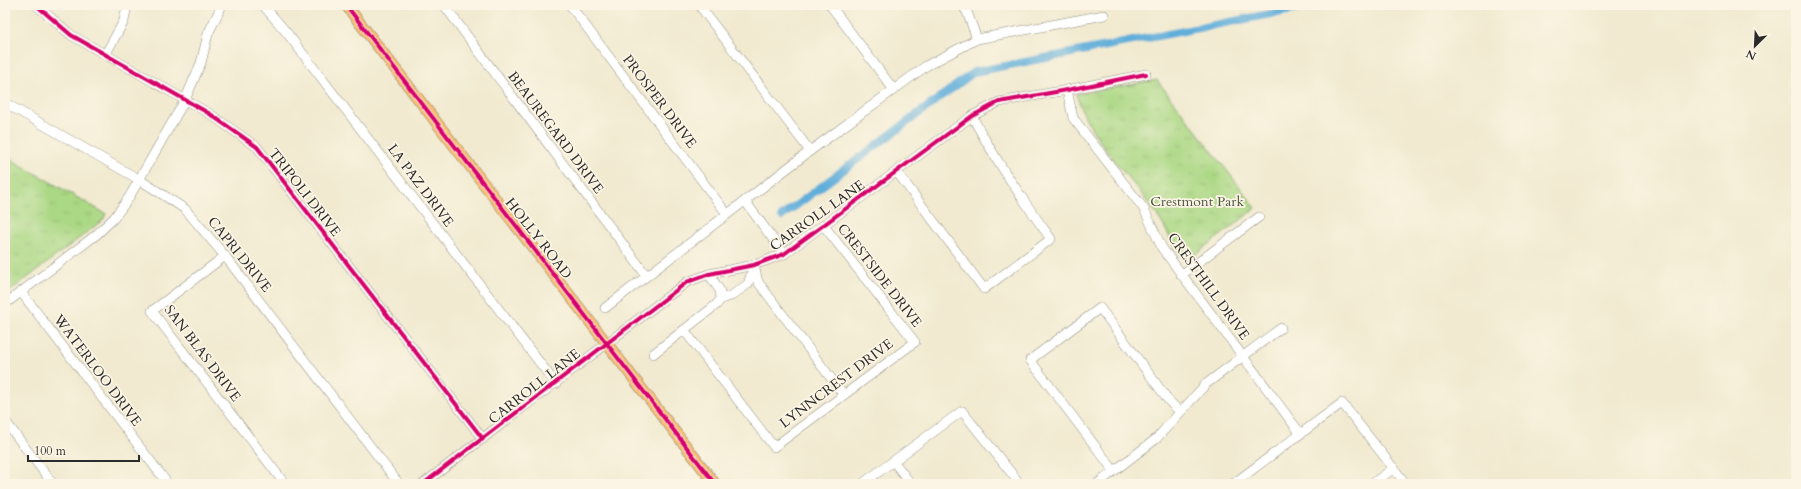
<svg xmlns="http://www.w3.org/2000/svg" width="1801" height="489" font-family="Cardo,serif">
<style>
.grass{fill:url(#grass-tufts);stroke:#6b8258}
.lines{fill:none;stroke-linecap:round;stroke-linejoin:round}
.canal{stroke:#61aeda;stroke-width:8}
.minor-casing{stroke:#8e8a7e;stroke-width:10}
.major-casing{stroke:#8e8a7e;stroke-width:12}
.minor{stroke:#fff;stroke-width:9}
.major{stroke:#fbbe6e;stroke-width:11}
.cycleway-casing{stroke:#fcf5e5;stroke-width:6}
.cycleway{stroke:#d6006c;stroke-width:4}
.labels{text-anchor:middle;stroke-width:3.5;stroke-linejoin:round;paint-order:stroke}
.street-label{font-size:14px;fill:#2b2b2b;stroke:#fcf5e5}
.park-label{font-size:14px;fill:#4b5641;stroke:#fcf5e5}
</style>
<defs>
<pattern id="grass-tufts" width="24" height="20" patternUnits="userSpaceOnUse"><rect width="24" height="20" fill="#abd884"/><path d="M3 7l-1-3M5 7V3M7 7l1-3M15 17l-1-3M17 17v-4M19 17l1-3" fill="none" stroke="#93ba72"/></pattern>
</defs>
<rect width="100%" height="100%" fill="#fcf5e5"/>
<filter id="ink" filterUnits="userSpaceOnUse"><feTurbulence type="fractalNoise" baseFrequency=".025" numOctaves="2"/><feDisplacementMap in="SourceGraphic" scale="8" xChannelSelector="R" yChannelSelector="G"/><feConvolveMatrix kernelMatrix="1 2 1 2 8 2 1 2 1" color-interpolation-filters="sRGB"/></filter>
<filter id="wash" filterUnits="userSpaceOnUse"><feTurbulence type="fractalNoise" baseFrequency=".012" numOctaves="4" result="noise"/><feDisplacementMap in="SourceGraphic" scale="16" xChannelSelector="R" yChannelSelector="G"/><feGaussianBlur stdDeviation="0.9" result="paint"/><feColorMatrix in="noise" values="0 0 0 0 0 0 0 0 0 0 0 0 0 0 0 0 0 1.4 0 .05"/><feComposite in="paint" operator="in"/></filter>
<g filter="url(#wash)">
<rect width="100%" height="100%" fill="#f1ead0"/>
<!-- grass -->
<g class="grass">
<path d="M1157 80 1256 208 1185 263C1174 248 1168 231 1157 215 1131 177 1089 139 1076 94Z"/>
<polygon points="5,156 106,214 103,220 5,295"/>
</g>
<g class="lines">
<!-- canal -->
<polyline class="canal" points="782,216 974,72 1317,5"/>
</g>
</g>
<g filter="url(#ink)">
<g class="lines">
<!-- minor casing -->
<g class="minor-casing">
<g id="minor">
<polyline points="36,5 71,35 210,114 257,147 483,439"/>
<polyline points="263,5 287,33 556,384"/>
<polyline points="444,5 646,275"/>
<polyline points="570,5 727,214"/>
<polyline points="699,5 810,151"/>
<polyline points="830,5 894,90"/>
<polyline points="962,5 967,12 977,39"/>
<polyline points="105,55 124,21 127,5"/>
<polyline points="1067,90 1073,118 1144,209 1162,248 1300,433"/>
<polyline points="5,103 140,180 185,209 225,256 399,484"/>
<path d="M897 172 984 289 1051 239C1022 199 995 160 972 116"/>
<polyline points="745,201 784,254"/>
<polyline points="225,256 152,311 285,484"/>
<polyline points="754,265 758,282 843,394"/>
<polyline points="1181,275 1259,217"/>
<polyline points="21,292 168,484"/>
<polyline points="721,299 731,296 748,284 754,265"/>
<polyline points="5,304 96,235 114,218 128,199 185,100 201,63 208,34 222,5"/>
<polyline points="605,308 810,151 926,66 977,39 1104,15"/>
<polyline points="684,330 774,447 915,342 824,226"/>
<polyline points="653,354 716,305 721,299 720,291 709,274"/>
<polyline points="5,421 53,484"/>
<polyline points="894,462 911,484"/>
<polyline points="1114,471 1030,360 1100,308 1169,401 1180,412"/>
<polyline points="423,484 687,282 709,274 754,265 784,254 972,116 999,102 1067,90 1146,74"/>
<polyline points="862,484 962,411 1020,484"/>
<polyline points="1097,484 1156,439 1206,384 1281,328"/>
<polyline points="1233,484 1342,403 1406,484"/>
<polyline points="1372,484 1394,468"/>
</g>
</g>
<!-- major casing -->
<g class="major-casing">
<polyline id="major" points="346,5 715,484"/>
</g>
<!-- minor -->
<use href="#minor" class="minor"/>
<!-- major -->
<use href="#major" class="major"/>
<!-- cycleway casing -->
<g class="cycleway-casing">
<g id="cycleway">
<polyline points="36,5 71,35 210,114 257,147 483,439"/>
<polyline points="346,5 715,484"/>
<polyline points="423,484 687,282 709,274 754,265 784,254 972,116 999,102 1067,90 1146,74"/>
</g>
</g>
<!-- cycleway -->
<use href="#cycleway" class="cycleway"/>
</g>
</g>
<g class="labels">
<!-- street labels -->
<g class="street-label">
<text transform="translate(660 101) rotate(53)" y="5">PROSPER DRIVE</text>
<text transform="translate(556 132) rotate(53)" y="5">BEAUREGARD DRIVE</text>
<text transform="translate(421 185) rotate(53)" y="5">LA PAZ DRIVE</text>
<text transform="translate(305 192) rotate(52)" y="5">TRIPOLI DRIVE</text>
<text transform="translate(817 215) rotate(-35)" y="5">CARROLL LANE</text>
<text transform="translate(539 238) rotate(52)" y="5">HOLLY ROAD</text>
<text transform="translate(240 254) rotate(51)" y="5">CAPRI DRIVE</text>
<text transform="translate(880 275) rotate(52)" y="5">CRESTSIDE DRIVE</text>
<text transform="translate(1209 286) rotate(54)" y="5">CRESTHILL DRIVE</text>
<text transform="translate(203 353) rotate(53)" y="5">SAN BLAS DRIVE</text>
<text transform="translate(98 370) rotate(53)" y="5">WATERLOO DRIVE</text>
<text transform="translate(836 383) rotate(-37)" y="5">LYNNCREST DRIVE</text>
<text transform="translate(534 386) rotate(-38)" y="5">CARROLL LANE</text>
</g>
<!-- park labels -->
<g class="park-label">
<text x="1197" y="206">Crestmont Park</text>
</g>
</g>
<!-- margin -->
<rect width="1801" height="489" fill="none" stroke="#fcf5e5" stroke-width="20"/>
<!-- north arrow -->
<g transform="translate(1755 46) rotate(204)" stroke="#fcf5e5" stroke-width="3" paint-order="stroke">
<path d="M0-3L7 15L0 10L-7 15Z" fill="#2b2b2b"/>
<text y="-6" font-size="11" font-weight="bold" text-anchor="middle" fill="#2b2b2b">N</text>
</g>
<!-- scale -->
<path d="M28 455v6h111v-6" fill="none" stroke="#2b2b2b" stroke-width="2"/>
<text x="34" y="455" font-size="12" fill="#2b2b2b" stroke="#fcf5e5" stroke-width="3" paint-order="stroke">100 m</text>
</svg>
